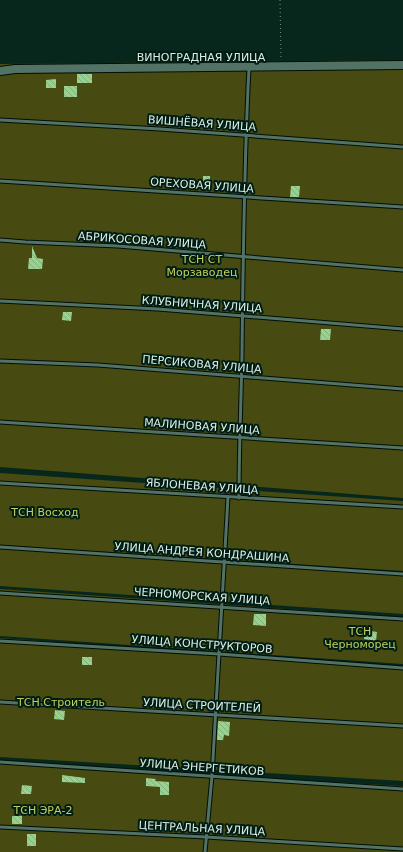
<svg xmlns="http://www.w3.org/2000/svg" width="403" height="852" font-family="'DejaVu Sans',sans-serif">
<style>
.green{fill:#474b11}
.building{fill:url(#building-back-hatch)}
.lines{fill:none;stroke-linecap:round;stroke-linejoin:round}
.service-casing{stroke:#000e08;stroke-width:5}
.tertiary-casing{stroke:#000e08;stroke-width:10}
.path{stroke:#7b938b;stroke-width:1;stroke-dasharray:1 3;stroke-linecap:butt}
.service{stroke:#527266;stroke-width:3}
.tertiary{stroke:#527266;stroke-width:8}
.labels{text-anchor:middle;stroke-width:4;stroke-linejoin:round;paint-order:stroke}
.street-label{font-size:11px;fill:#ddeee7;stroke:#001d14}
.park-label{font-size:11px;fill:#c4ce59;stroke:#001d14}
</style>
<defs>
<pattern id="building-back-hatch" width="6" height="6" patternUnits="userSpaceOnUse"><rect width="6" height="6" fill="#97d28f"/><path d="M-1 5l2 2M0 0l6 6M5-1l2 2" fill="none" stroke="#82af7c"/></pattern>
</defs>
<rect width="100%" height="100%" fill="#07271d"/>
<!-- green -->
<g class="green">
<polygon points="403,60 403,498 0,467 0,64"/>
<polygon points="0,473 403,501 403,571 0,545"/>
<polygon points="0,548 403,575 403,614 0,586"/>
<polygon points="0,589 403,617 403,664 0,636"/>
<polygon points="0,638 403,667 403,781 0,757"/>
<polygon points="0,764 403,786 403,852 0,852"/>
</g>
<!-- building -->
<g class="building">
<rect x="77" y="74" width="15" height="9"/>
<polygon points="56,79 56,88 46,88 46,80"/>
<rect x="64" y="86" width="13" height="11"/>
<rect x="203" y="176" width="7" height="11"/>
<polygon points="291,186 300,186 299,197 290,197"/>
<polygon points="32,246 37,258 43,259 42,269 28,269 29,258 32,258"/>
<polygon points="63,312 72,312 71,321 62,320"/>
<polygon points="321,329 331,329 330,340 320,340"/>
<polygon points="254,614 266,614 266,626 253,625"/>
<polygon points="365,630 377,632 376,641 364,639"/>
<rect x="82" y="657" width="10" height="8"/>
<polygon points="55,710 65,711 64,720 54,719"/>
<polygon points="218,721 230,722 229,736 224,735 223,740 217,740"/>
<polygon points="62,775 85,778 85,783 62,782"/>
<polygon points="146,778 156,779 155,781 169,782 169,795 160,795 160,787 146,786"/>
<polygon points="22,785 32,786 31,794 21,794"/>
<polygon points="26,806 32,807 31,810 35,810 34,815 24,816"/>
<rect x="12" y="816" width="10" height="8"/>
<rect x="27" y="834" width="9" height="12"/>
</g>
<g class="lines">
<!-- service casing -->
<g class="service-casing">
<g id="service">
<polyline points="0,120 160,129 403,147"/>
<polyline points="0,181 403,207"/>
<polyline points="0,240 25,242 118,246 403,270"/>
<polyline points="0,301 158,309 403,329"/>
<polyline points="0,361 98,365 403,389"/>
<polyline points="0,422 403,448"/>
<polyline points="0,483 403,507"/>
<path d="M239 498C239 450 241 403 242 355 243 259 244 163 249 68"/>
<polyline points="0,547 403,574"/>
<polyline points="0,593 403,619"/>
<polyline points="0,641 219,654 403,668"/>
<polyline points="0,702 403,726"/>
<polyline points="0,762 403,789"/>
<polyline points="0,827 206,837 403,849"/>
<polyline points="205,852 212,776 228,497"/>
</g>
</g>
<!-- tertiary casing -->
<g class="tertiary-casing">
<polyline id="tertiary" points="0,71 15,69 403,65"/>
</g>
<!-- path -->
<polyline class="path" points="280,0 281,59"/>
<!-- service -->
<use href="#service" class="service"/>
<!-- tertiary -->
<use href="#tertiary" class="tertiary"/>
</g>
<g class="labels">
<!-- street labels -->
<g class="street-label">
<text x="201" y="61">ВИНОГРАДНАЯ УЛИЦА</text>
<text transform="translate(202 123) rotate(4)" y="4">ВИШНЁВАЯ УЛИЦА</text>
<text transform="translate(202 185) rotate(4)" y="4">ОРЕХОВАЯ УЛИЦА</text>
<text transform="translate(142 240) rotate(4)" y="4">АБРИКОСОВАЯ УЛИЦА</text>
<text transform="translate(202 304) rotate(4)" y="4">КЛУБНИЧНАЯ УЛИЦА</text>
<text transform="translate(202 364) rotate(5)" y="4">ПЕРСИКОВАЯ УЛИЦА</text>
<text transform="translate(202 426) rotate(4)" y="4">МАЛИНОВАЯ УЛИЦА</text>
<text transform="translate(202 486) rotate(4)" y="4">ЯБЛОНЕВАЯ УЛИЦА</text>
<text transform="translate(202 552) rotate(4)" y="4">УЛИЦА АНДРЕЯ КОНДРАШИНА</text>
<text transform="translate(202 596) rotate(4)" y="4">ЧЕРНОМОРСКАЯ УЛИЦА</text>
<text transform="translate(202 644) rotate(4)" y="4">УЛИЦА КОНСТРУКТОРОВ</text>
<text transform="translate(202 705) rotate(3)" y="4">УЛИЦА СТРОИТЕЛЕЙ</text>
<text transform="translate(202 767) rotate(4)" y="4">УЛИЦА ЭНЕРГЕТИКОВ</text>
<text transform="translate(202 828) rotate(3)" y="4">ЦЕНТРАЛЬНАЯ УЛИЦА</text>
</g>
<!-- park labels -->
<g class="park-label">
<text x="202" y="263">ТСН СТ<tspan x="202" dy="13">Морзаводец</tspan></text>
<text x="45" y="516">ТСН Восход</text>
<text x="360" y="635">ТСН<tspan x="360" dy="13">Черноморец</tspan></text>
<text x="61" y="706">ТСН Строитель</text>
<text x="43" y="814">ТСН ЭРА-2</text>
</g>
</g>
</svg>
